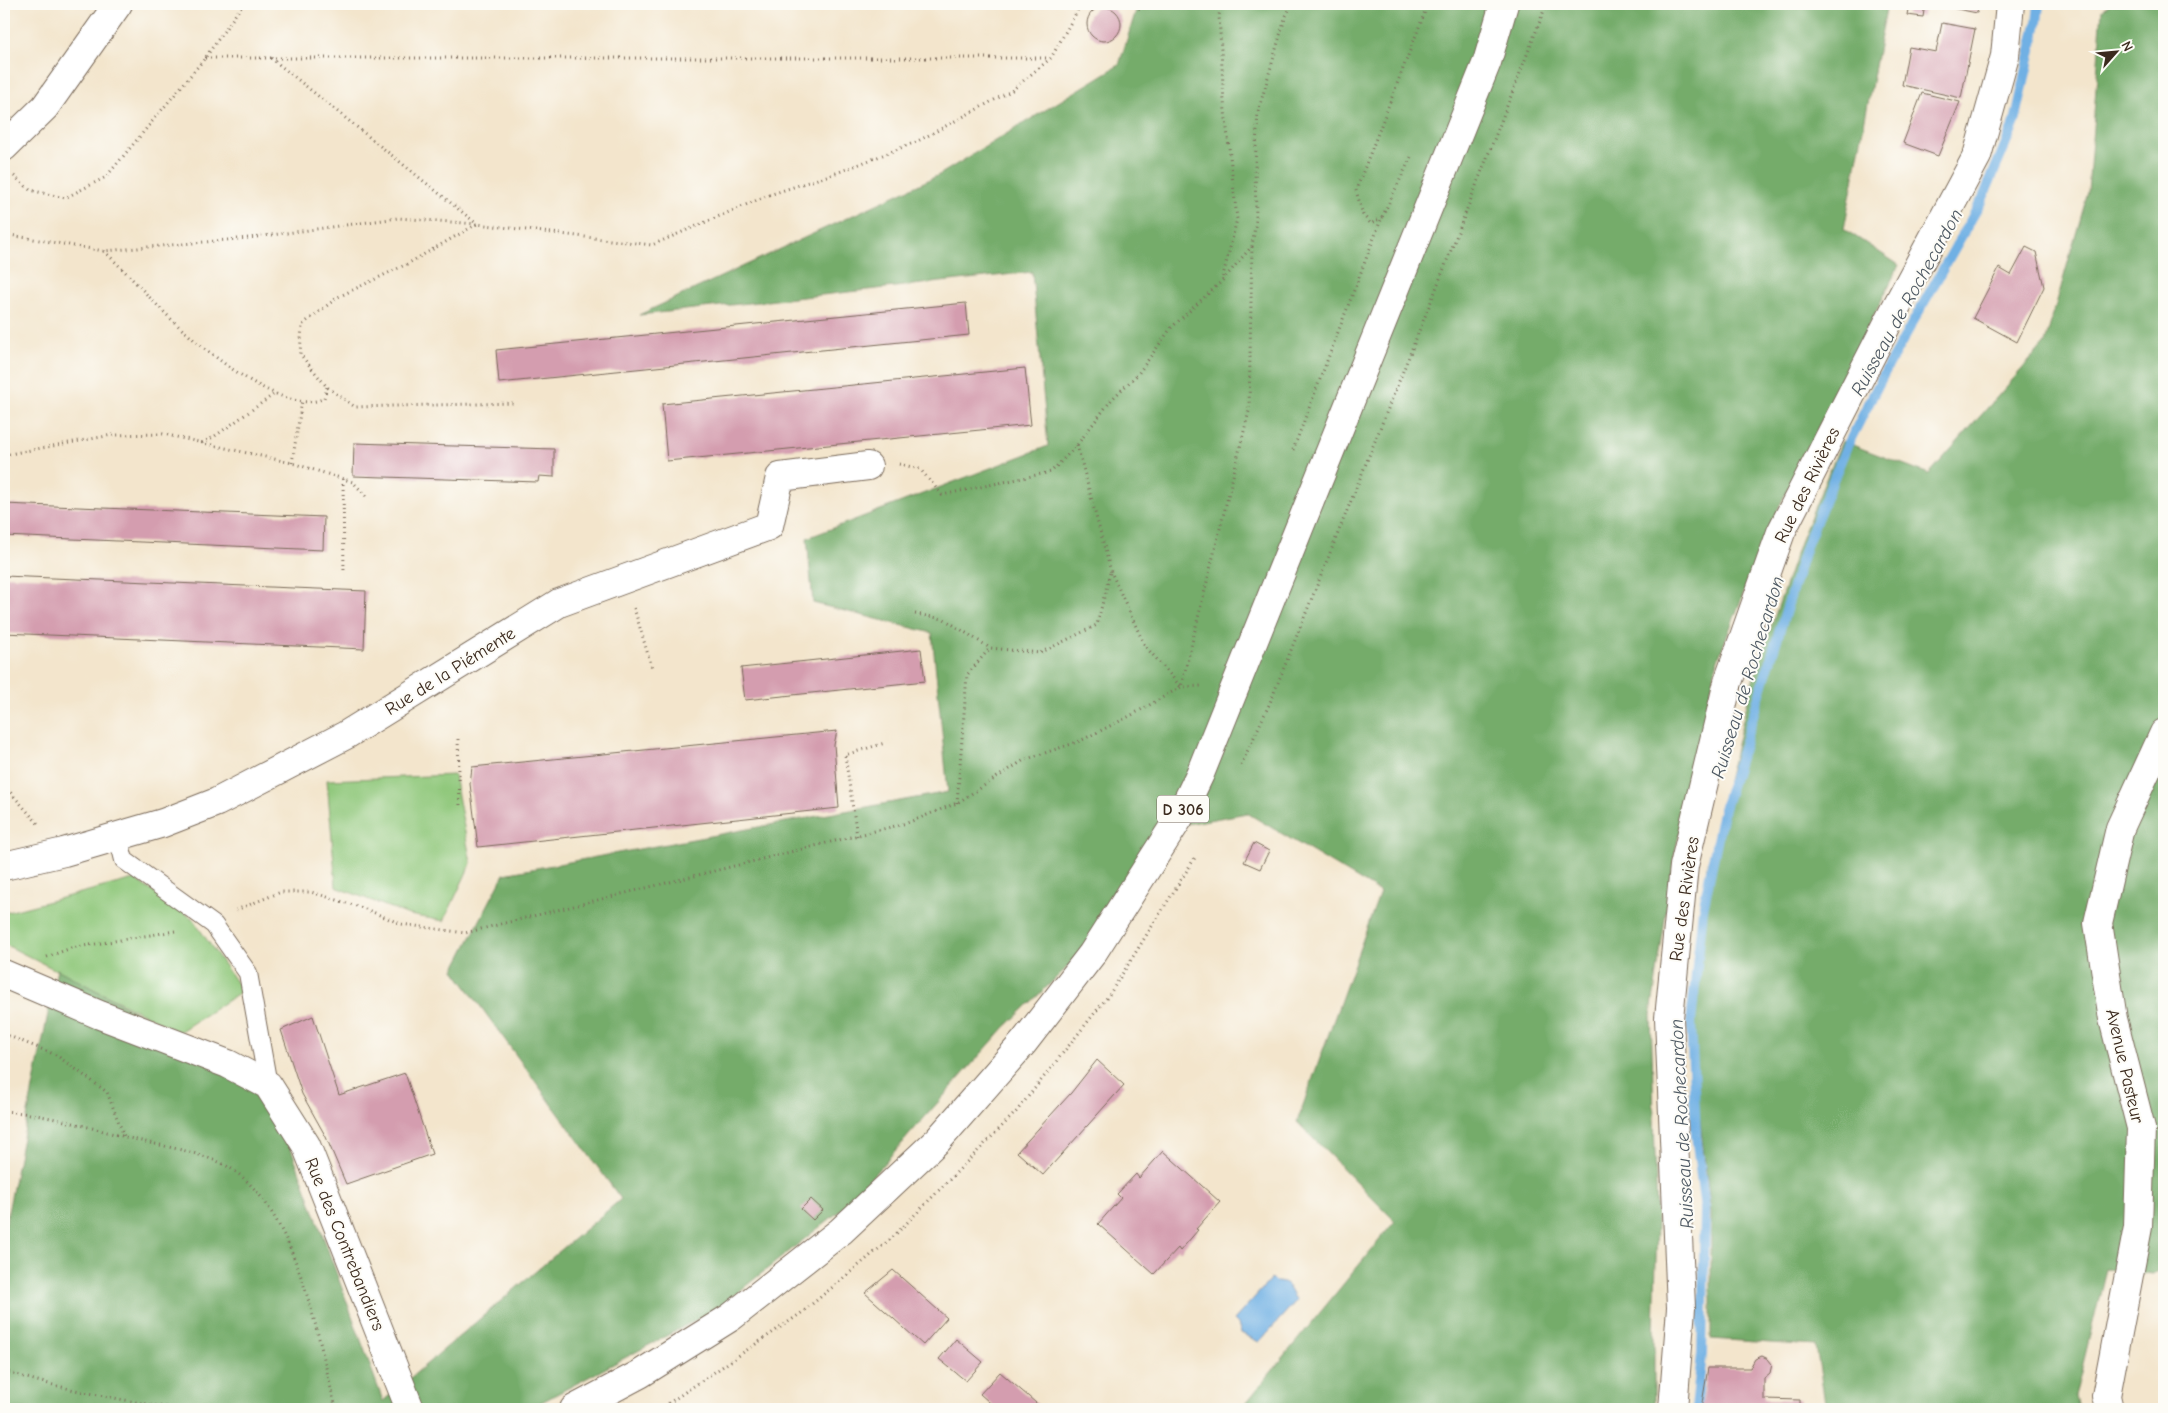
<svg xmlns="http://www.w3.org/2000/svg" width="2168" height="1413" font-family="'Comic Neue',sans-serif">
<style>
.green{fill:#90c87b;stroke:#66794c}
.forest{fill:#74ac6b;stroke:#586b44}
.water{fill:#70b0e4;stroke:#566d81}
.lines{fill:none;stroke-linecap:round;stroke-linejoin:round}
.stream{stroke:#70b0e4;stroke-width:10}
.building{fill:#d49daf}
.service-casing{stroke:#7b6b5b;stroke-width:20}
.minor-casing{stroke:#7b6b5b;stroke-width:30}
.tertiary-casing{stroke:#7b6b5b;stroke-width:30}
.secondary-casing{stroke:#7b6b5b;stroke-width:30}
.primary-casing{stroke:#7b6b5b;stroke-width:30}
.path{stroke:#7b6b5b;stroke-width:3;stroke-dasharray:1 4;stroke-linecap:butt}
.service{stroke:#fff;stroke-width:18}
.minor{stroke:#fff;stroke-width:28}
.tertiary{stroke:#fff;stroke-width:28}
.secondary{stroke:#fff;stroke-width:28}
.primary{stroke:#fff;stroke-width:28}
.labels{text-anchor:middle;stroke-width:4;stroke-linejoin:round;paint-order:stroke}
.shield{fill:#fdfcf7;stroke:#75695f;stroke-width:1}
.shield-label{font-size:16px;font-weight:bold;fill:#3b2a1e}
.street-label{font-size:18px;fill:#3b2a1e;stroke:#fdfcf7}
.water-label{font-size:19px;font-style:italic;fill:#4e5963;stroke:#fdfcf7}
</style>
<rect width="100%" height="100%" fill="#fdfcf7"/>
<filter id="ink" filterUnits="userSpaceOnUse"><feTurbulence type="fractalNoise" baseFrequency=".02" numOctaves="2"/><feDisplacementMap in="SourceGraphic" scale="10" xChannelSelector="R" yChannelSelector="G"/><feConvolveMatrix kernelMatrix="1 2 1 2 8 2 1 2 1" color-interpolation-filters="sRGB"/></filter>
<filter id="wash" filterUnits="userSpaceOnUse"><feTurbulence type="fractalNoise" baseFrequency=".0096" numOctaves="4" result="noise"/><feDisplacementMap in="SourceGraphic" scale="20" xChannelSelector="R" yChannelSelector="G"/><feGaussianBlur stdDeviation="1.12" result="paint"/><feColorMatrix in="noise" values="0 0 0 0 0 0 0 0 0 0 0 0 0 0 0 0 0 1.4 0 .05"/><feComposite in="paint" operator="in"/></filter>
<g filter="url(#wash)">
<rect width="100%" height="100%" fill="#f3e5cc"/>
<!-- green -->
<g class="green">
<polygon points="454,775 471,863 444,921 409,915 336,887 327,780"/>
<polygon points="134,879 192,918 242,991 179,1032 4,944 4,913"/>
</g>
<!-- forest -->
<g class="forest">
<polygon points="1138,4 1887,4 1844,229 1899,265 1770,525 1717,662 1674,857 1651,1014 1657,1222 1654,1336 1654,1409 1241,1409 1395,1221 1297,1122 1380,892 1247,813 1159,829 1081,954 1004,1028 846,1206 717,1309 538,1404 507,1409 4,1409 4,1232 57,969 268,1085 383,1401 621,1199 454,970 504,874 948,792 932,633 813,603 807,538 1048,446 1032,272 639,315 939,175 1119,65"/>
<polygon points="2112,4 2164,4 2164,1266 2153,1274 2106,1269 2075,1397 2078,1409 1826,1409 1816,1346 1711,1339 1711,1212 1688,1023 1707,867 1752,683 1800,542 1842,441 1929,474 2045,343 2088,192 2102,10"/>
</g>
<!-- water -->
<path class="water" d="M1272 1278 1276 1282C1291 1282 1289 1292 1297 1300L1259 1342 1241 1333 1238 1324 1234 1320Z"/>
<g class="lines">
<!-- stream -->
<polyline class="stream" points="1696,1409 1702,1354 1705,1210 1696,1135 1691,1022 1703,909 1723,812 1806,546 1846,448 1888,366 1982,200 2015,122 2037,23 2039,4"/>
</g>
<g id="blocks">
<!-- building -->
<g class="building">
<polygon points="1909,4 1925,4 1923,17 1907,15"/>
<polygon points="1953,4 1979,4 1977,13 1952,8"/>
<circle cx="1104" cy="24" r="17"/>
<polygon points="1942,23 1975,29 1961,98 1902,85 1909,47 1936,52"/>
<polygon points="1922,93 1960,102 1938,156 1903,143"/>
<polygon points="2026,247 2036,252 2044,287 2017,342 1973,318 1999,268 2011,275"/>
<polygon points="966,303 969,335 499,383 496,350"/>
<polygon points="1025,368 1031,425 667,461 662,404"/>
<polygon points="354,443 554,449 554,477 539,476 538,482 353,476"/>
<polygon points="4,504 324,517 323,550 4,536"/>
<polygon points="4,576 366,591 364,649 4,633"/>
<polygon points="921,649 925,681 745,700 741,668"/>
<polygon points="837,731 834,745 839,808 478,847 470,784 472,767"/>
<polygon points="1254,843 1269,851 1260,869 1244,862"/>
<polygon points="313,1016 339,1095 405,1073 432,1154 346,1184 326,1137 302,1094 281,1030"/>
<polygon points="1097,1060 1124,1085 1043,1175 1017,1152 1071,1093"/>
<polygon points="1163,1151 1220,1202 1196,1229 1198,1230 1180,1251 1178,1248 1154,1274 1098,1224 1121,1198 1117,1194 1136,1174 1139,1178"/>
<polygon points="811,1199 823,1210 813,1220 801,1209"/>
<polygon points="893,1270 947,1318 923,1345 865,1293"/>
<polygon points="956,1339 983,1362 966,1381 939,1359"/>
<polygon points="1762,1356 1768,1359 1772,1364 1770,1373 1764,1378 1764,1399 1800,1400 1800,1409 1701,1409 1708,1368 1750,1368 1755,1359"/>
<polygon points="1000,1372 1043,1409 997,1409 980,1394"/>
</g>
</g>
</g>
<g filter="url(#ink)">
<use href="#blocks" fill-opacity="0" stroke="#7b6b5b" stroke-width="1"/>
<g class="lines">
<!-- service casing -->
<g class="service-casing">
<polyline id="service" points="118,836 124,860 214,925 248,973 268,1085"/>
</g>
<!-- minor casing -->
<g class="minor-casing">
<g id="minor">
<polyline points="4,866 64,852 163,823 217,802 346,735 559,603 769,526 780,477 868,466"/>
<polyline points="4,974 100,1015 228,1064 268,1085 306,1145 410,1409"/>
<polyline points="1673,1409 1681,1308 1669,1018 1684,866 1728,682 1781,532 1894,311 1977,156 2005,56 2010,4"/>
</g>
</g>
<!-- tertiary casing -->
<g class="tertiary-casing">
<polyline id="tertiary" points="4,147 45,107 118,4"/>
</g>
<!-- secondary casing -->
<g class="secondary-casing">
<polyline id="secondary" points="2109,1409 2106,1396 2138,1227 2141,1128 2113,1019 2098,923 2120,828 2164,733"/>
</g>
<!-- primary casing -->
<g class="primary-casing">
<polyline id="primary" points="574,1409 640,1374 731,1317 841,1231 938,1140 1024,1042 1092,954 1179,818 1200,774 1487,62 1504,4"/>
</g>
<!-- path -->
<g class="path">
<polyline points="1130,4 1141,9 1149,4"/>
<polyline points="1222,4 1219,15 1224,102 1237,219 1222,280"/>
<polyline points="205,58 1050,58"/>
<polyline points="271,58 477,224 407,264 338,297 302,325 300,354 327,387 355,407 516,403"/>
<polyline points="14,176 30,190 65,198 106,177 205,58 243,4"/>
<polyline points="1382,217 1371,224 1363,215 1356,190 1428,4"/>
<polyline points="4,234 104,251 249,238 398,218 477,224 652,245 769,195 839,172 916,142 1011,91 1051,58 1081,4"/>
<path d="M104 251C134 279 160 311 191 337 216 359 290 417 324 398L327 387"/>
<polyline points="202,443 215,436 273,395"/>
<polyline points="1077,445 1111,572 1145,646 1181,687 1249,411 1252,246"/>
<polyline points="1293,450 1382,217 1411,157"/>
<polyline points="4,455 112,435 163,434 292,463 353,482 366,496"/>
<polyline points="292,463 302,401"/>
<polyline points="899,464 920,469 942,495 1051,472 1077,445 1112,399 1138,374 1171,328 1222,281 1252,246 1256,220 1255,163 1258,112 1285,18 1292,4"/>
<polyline points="343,479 344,574"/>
<polyline points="634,608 652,668"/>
<polyline points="915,614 944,619 990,648"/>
<polyline points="458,739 460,807"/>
<polyline points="1241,765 1269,705 1434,294 1542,16 1546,4"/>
<polyline points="4,785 40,826"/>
<polyline points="957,803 967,675 990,648 1040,653 1097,625 1110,573"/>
<polyline points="857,836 845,755 885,743"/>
<polyline points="236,910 281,892 311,892 363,908 401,924 465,933 907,823 957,803 1024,760 1080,741 1130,716 1181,687 1201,686"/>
<polyline points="47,957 71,948 175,931"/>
<polyline points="4,1034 56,1055 107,1092 124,1136"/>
<path d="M4 1111C52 1115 90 1128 137 1140 162 1146 189 1150 214 1160 294 1190 317 1335 336 1409"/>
<path d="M4 1371C59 1389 118 1399 176 1409"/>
<polyline points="660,1409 800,1314 893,1237 1016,1112 1109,995 1196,856"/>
</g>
<!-- service -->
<use href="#service" class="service"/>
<!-- minor -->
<use href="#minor" class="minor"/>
<!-- tertiary -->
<use href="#tertiary" class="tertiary"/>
<!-- secondary -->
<use href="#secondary" class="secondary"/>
<!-- primary -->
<use href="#primary" class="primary"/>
</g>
</g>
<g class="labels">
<!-- shield labels -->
<rect class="shield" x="1157" y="795.5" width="52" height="27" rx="4"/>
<g class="shield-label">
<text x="1183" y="815">D 306</text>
</g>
<!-- street labels -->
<g class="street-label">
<text transform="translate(1807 485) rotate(-64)" y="6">Rue des Rivières</text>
<text transform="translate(450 671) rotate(-32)" y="6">Rue de la Piémente</text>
<text transform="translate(1684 899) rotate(-82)" y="6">Rue des Rivières</text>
<text transform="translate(2125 1066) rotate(77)" y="6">Avenue Pasteur</text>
<text transform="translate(345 1244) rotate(68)" y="6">Rue des Contrebandiers</text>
</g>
<!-- water labels -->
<g class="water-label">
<text transform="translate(1906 302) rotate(-61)" y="7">Ruisseau de Rochecardon</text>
<text transform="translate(1747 677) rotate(-73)" y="7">Ruisseau de Rochecardon</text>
<text transform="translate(1681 1124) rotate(-93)" y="7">Ruisseau de Rochecardon</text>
</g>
</g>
<!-- margin -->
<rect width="2168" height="1413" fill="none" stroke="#fdfcf7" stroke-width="20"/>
<!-- north arrow -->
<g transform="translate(2116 52) rotate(63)" stroke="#fdfcf7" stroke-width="4" paint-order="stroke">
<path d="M0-4L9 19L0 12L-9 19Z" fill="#3b2a1e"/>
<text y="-8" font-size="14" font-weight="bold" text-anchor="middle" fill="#3b2a1e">N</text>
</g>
</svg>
